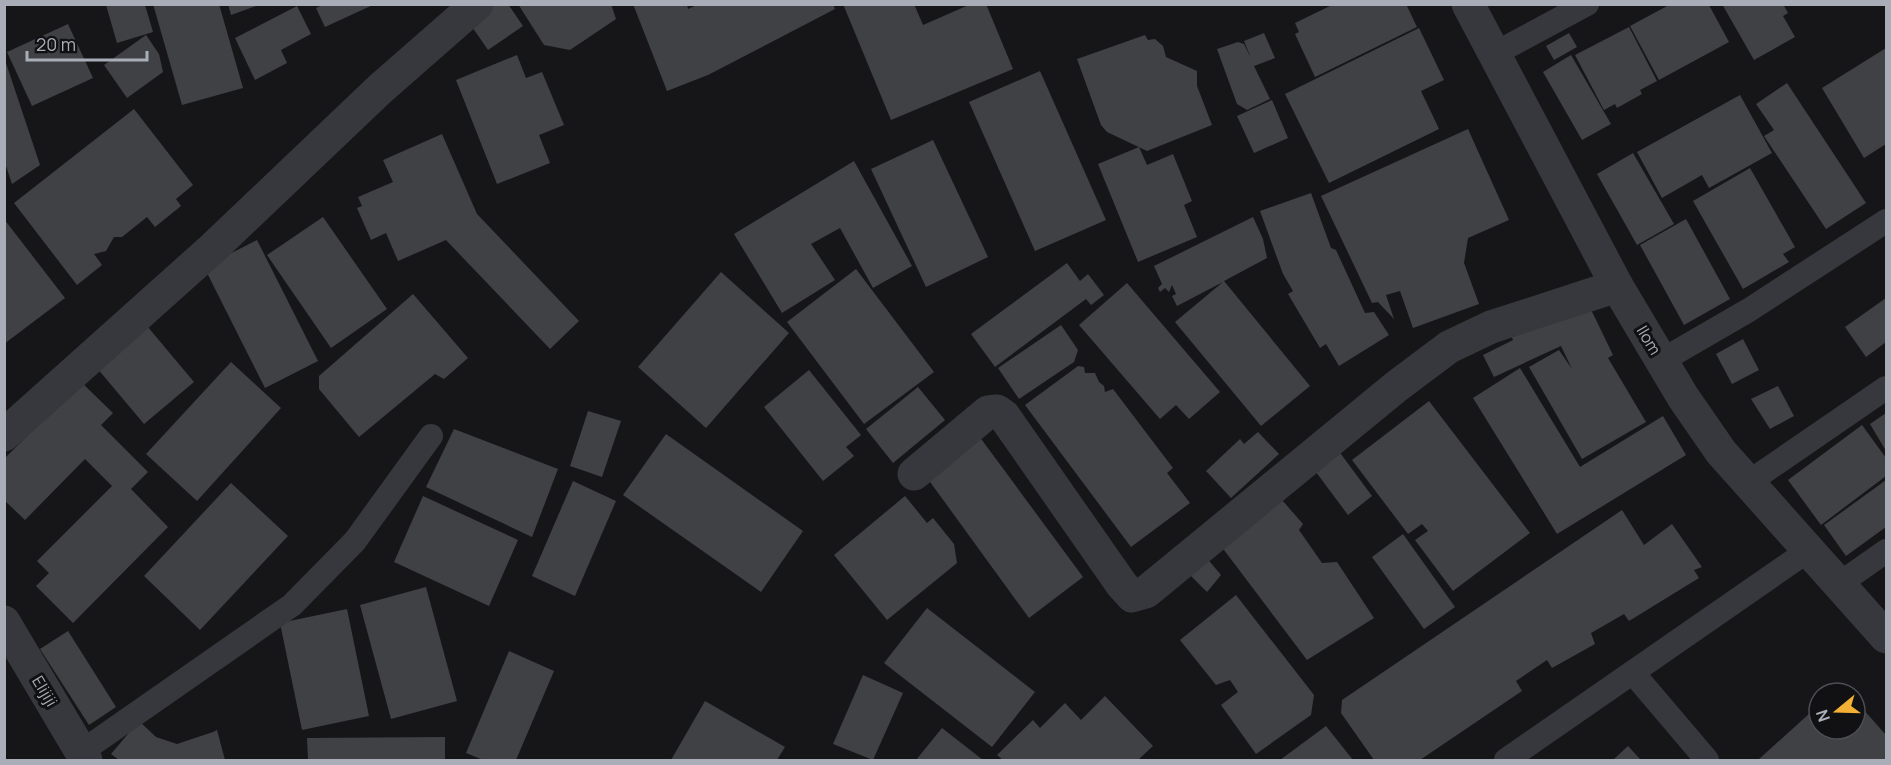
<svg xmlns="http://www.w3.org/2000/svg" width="1891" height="765" font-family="Manrope,sans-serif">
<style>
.building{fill:#404145}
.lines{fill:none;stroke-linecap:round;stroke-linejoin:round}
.service{stroke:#37383d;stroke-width:24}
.minor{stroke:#37383d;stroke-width:33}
.labels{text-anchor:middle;stroke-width:6;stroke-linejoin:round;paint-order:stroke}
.street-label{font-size:16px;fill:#a8adb8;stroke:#111113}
</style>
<rect width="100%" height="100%" fill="#161618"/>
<!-- building -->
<g class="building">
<polygon points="153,4 219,4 243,88 182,105"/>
<polygon points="228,4 259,4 259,5 231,15"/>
<polygon points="324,4 375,4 325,27 316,8"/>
<polygon points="491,4 508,4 523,26 488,50 468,21"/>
<polygon points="518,4 611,4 616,19 570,50 544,45"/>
<polygon points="633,4 687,4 688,9 699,4 833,4 835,9 708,75 667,91"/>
<polygon points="843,4 914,4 923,25 971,4 986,4 1013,69 891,120"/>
<polygon points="1334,4 1406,4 1417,27 1315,77 1295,34 1299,32 1295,23"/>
<polygon points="1722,4 1783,4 1788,13 1783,16 1795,37 1754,60"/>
<polygon points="106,5 145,5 153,32 117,43"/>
<polygon points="1669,5 1709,5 1729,42 1659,80 1630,26"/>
<polygon points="297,6 311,34 281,50 287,63 255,80 235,38"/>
<polygon points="68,24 93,78 32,106 7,52"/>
<polygon points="1629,27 1657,81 1640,90 1642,94 1617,108 1615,104 1604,110 1575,55"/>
<polygon points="1419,28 1444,80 1421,91 1439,129 1329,183 1285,94"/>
<polygon points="1264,33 1275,58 1254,66 1270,99 1247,110 1237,104 1217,49 1238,42 1244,44 1251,58 1244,41"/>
<polygon points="1569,33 1577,47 1554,60 1546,46"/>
<polygon points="146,35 159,54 163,72 127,98 104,65"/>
<polygon points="1145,35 1148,40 1155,39 1163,46 1166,57 1197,71 1197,86 1212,125 1147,151 1107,132 1101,125 1077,59"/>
<polygon points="1886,48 1886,144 1864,158 1822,88"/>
<polygon points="517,55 526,78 542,72 564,125 539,135 550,163 497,184 456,80"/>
<polygon points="1571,55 1611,124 1582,140 1543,72"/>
<polygon points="5,60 40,165 12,184 4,160"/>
<polygon points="1040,71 1106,220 1035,251 969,102"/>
<polygon points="1787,83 1866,203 1826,229 1764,136 1774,130 1756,104"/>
<polygon points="1740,95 1772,153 1709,188 1702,175 1662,198 1637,152"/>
<polygon points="1272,100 1288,138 1254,153 1237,116"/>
<polygon points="134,109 193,185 176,199 181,206 155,227 147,217 122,237 114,237 106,251 94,254 102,265 77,285 14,203"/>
<polygon points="1468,129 1509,220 1468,238 1464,263 1479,304 1413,328 1400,291 1386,295 1394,319 1378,302 1372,303 1321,196"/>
<polygon points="442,134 477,214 579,321 550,349 446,240 398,261 386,233 371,240 357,208 362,206 358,197 393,182 383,160"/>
<polygon points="933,140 988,257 926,287 871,169"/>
<polygon points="1139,147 1147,165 1173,154 1192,201 1184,205 1197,237 1138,262 1098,164"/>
<polygon points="1633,153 1674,224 1637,245 1597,174"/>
<polygon points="854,161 912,266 873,288 840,228 811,244 835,280 782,313 734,234"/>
<polygon points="1750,168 1795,247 1783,254 1789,262 1743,289 1693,201"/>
<polygon points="1311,193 1331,248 1336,250 1365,313 1374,312 1389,335 1339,366 1326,344 1320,348 1288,294 1293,291 1283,274 1260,211"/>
<polygon points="323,217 387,309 331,348 267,255"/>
<polygon points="1253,217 1263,239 1267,258 1224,281 1310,386 1261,426 1175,322 1223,282 1177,306 1172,296 1176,294 1172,285 1169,292 1165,288 1160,292 1158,288 1162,284 1154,266"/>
<polygon points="4,219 65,298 4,344"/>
<polygon points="1686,219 1730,299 1684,325 1640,245"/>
<polygon points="257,240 318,361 265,388 204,267"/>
<polygon points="1067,263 1080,281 1088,274 1104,295 1091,305 1086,299 995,367 971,334"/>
<polygon points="856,269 934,372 864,424 787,322"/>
<polygon points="721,272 789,333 706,428 638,367"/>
<polygon points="1127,283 1220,392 1189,419 1176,405 1160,419 1079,325"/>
<polygon points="413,294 468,358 444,379 435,374 359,437 319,389 319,376"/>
<polygon points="1584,295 1613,355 1608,358 1646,422 1582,459 1529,367 1559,350 1572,369 1561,346 1494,377 1483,355 1513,340 1509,331"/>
<polygon points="1886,298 1886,342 1866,357 1845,327"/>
<polygon points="1061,325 1078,350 1074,362 1019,399 998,368"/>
<polygon points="147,326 194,382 144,424 97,368"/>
<polygon points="1743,339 1759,370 1732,384 1716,354"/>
<polygon points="231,362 281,408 197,501 146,454"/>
<polygon points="1078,366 1084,367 1085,373 1095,373 1099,382 1104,386 1105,392 1113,389 1173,468 1167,473 1190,503 1131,547 1025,405"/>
<polygon points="1520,368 1580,467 1663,416 1686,455 1557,534 1473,398"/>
<polygon points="809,370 861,435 846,447 854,456 823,481 764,407"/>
<polygon points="81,382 113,413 101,425 148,472 131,489 168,527 73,623 36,586 49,573 37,561 112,486 85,459 25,520 4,500 4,459"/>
<polygon points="1778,386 1794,416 1770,429 1751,399"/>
<polygon points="918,387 945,420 893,463 866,429"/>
<polygon points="1429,401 1530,533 1453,591 1415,540 1428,531 1422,524 1408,534 1352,460"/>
<polygon points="588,411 621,421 602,477 570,466"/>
<polygon points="1886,413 1886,451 1870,424"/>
<polygon points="1862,425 1886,458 1886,476 1821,525 1788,480"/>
<polygon points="454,429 558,469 532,537 426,487"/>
<polygon points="1258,432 1279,454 1231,498 1206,471 1240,439 1244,444"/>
<polygon points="666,434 803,531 761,592 623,495"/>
<polygon points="979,436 1083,577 1029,618 925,475"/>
<polygon points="1335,446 1372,496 1348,515 1310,464"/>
<polygon points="1886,480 1886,527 1846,556 1824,525"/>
<polygon points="573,481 616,501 575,596 532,576"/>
<polygon points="231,483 288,536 200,630 144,576"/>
<polygon points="423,496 518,540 489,606 394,562"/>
<polygon points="905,496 927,523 933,518 954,544 957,563 887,620 834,555"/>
<polygon points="1282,500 1303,524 1299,530 1322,563 1337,562 1374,618 1307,660 1221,546"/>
<polygon points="1622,510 1644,545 1672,524 1702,567 1694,570 1699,578 1629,621 1624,614 1591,633 1595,644 1552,668 1547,660 1516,681 1522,691 1420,760 1374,760 1341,713 1342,700"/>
<polygon points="1403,534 1455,607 1424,629 1372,557"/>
<polygon points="1205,556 1221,575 1207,592 1189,574"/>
<polygon points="426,587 457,701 391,719 360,605"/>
<polygon points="1236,595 1314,695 1311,715 1256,754 1221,705 1238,692 1230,680 1216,685 1180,640"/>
<polygon points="927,608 1035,692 992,747 884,663"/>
<polygon points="347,609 369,716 302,730 280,623"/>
<polygon points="68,631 116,707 89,725 40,649"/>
<polygon points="509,651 554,671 516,760 483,760 466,753"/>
<polygon points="863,675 903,693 873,760 833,744"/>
<polygon points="1105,696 1153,746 1138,760 1003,760 997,755 1033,720 1040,728 1065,703 1081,720"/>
<polygon points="1855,700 1886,735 1886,760 1758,760 1811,712 1814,714 1819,710 1819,729 1855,729"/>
<polygon points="705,701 785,747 777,760 671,760"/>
<polygon points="139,721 156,737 177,744 213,732 217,730 225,760 119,760 111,754"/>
<polygon points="1326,726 1353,760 1280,760"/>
<polygon points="942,728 983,760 916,760"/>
<polygon points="445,737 445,760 308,760 307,738"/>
<polygon points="1628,746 1641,760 1613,760"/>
</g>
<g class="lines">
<!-- service -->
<g class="service">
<polyline points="1494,54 1587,4"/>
<polyline points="1661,361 1749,310 1886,221"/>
<polyline points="1749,482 1886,388"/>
<polyline points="1839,584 1886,551"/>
<polyline points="1633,673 1707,760"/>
<polyline points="81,752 292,605 355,541 431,436"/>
<polyline points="1506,760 1809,550"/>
</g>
<!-- minor -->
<g class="minor">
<polyline points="1468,4 1617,286 1683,397 1721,452 1886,637"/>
<polyline points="4,435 213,248 380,89 477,4"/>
<polyline points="914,474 988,412 997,411 1004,416 1122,585 1132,596 1146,592 1397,386 1449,347 1491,327 1617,286"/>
<polyline points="4,622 86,760"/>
</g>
</g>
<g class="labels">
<!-- street labels -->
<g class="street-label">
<text transform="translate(1649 340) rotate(59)" y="6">Ilom</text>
<text transform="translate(45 691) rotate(59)" y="6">Elijiji</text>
</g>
</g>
<!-- border -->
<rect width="1891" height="765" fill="none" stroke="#a8adb8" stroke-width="12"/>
<!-- north arrow -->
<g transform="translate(1837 711) rotate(251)"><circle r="28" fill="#111113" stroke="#4d4f55" stroke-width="1.5"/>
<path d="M0-4.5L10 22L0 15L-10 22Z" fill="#f2b134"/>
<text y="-9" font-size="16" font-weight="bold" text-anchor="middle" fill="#a8adb8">N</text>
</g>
<!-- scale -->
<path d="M27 51v9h120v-9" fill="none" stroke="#a8adb8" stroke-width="3"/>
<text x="36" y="51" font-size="18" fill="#a8adb8" stroke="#111113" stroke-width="4.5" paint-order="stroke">20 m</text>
</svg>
